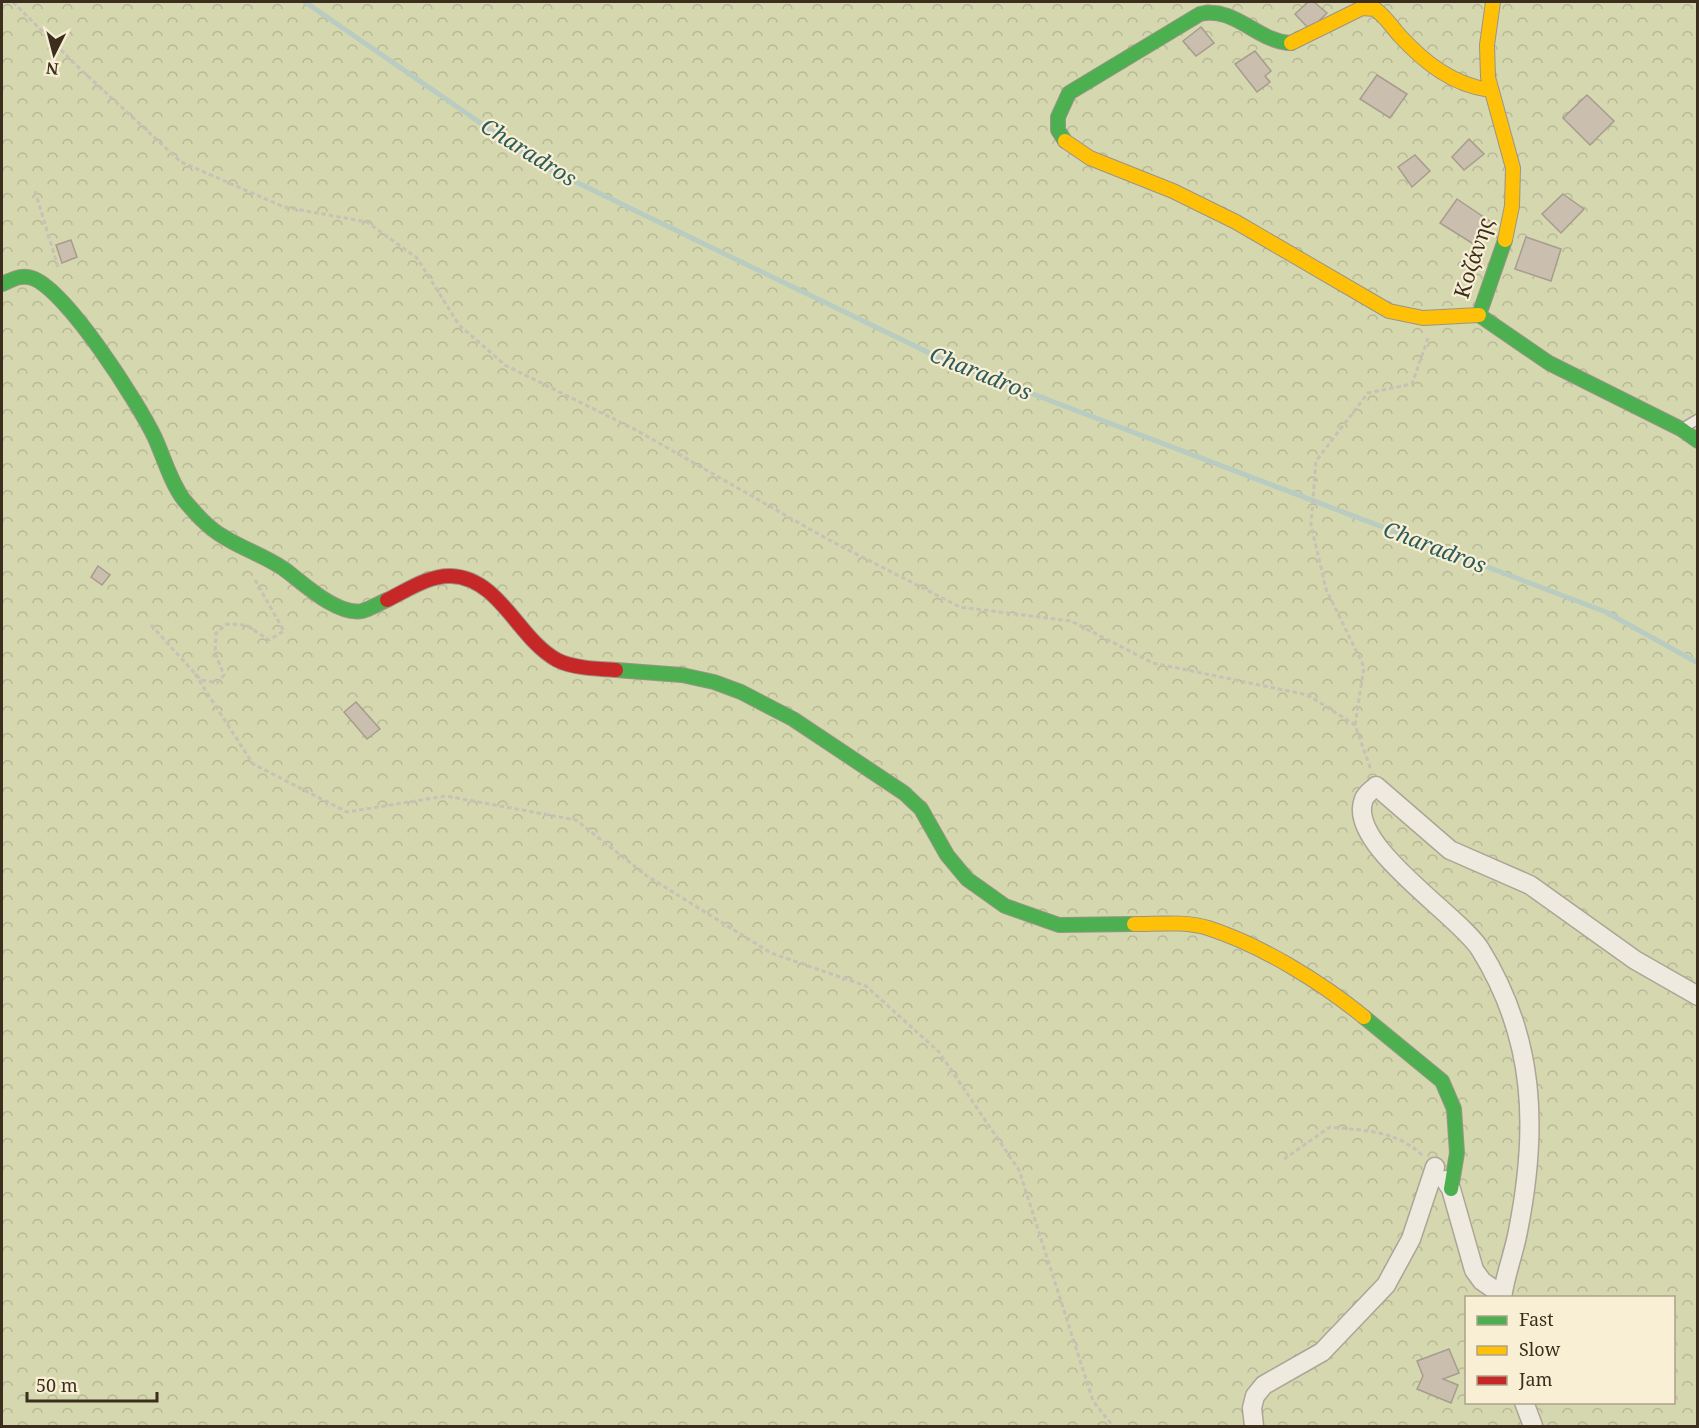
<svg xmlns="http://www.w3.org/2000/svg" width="1699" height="1428" font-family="'Noto Serif',serif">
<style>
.park{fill:url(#park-crowns);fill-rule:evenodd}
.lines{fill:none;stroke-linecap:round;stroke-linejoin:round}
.stream{stroke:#b9ccc1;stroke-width:5}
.building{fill:#cabeaf;stroke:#a79c8d;stroke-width:1.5}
.lane-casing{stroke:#aca596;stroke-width:12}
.street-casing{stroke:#aca596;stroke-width:21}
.fast-casing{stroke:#9b9487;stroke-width:16}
.slow-casing{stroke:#9b9487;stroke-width:16}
.jam-casing{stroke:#9b9487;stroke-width:16}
.path{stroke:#c7c1b7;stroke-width:3;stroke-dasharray:4.5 3;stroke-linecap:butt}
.lane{stroke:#eeeae0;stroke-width:9}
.street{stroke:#eeeae0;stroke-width:18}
.fast{stroke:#4caf50;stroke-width:14}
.slow{stroke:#ffc107;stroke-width:14}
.jam{stroke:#c62828;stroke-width:14}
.labels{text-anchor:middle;stroke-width:4.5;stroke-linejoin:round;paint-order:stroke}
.street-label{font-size:21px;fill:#3c2e1e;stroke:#f8efd4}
.water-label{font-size:22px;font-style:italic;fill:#2c5d5c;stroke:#f8efd4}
</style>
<defs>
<pattern id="park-crowns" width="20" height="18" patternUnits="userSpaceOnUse" patternTransform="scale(1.5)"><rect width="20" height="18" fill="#d5d7af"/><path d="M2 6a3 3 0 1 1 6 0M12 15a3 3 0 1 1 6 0" fill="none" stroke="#b8b996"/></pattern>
</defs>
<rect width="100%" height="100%" fill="#e6e0ce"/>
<!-- park -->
<path class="park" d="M2 2H1697V1426H2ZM1466 1298H1674V1402H1466Z"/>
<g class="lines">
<!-- stream -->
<polyline class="stream" points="305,2 543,166 946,361 1606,612 1698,663"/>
</g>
<!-- building -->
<g class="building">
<polygon points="1308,2 1314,2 1327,13 1310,30 1295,14"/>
<polygon points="1201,27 1214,43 1196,56 1183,41"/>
<polygon points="1255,51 1271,71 1265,76 1270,82 1257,92 1235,64"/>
<polygon points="1377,75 1407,94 1390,118 1360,99"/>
<polygon points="1587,95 1614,121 1590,145 1563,118"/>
<polygon points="1469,139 1484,154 1464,170 1452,157"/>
<polygon points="1415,155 1430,171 1412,187 1398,167"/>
<polygon points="1563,194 1584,209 1561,233 1542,214"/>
<polygon points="1457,199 1491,222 1475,245 1440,223"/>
<polygon points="1526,237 1561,249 1551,281 1515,269"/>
<polygon points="71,240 77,257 62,263 56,245"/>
<polygon points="98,566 110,575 102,585 91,577"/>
<polygon points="356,702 380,729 367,739 344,712"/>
<polygon points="1449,1349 1459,1373 1443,1379 1458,1385 1451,1403 1417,1389 1423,1376 1417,1361"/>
</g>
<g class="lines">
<!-- lane casing -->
<g class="lane-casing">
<polyline id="lane" points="1683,428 1698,419"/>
</g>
<!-- street casing -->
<g class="street-casing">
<g id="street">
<polyline points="1445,1180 1451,1189 1474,1270 1482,1281 1502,1295"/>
<path d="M1502 1298C1505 1275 1514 1253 1518 1231 1538 1130 1536 1039 1480 949 1459 915 1345 844 1364 799 1366 794 1372 790 1376 786L1450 850 1530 885 1635 960 1698 996"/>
<polyline points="1524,1402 1533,1426"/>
<polyline points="1254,1426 1252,1408 1255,1396 1264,1385 1322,1352 1386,1285 1411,1239 1435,1167"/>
</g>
</g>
<!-- fast casing -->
<g class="fast-casing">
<g id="fast">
<path d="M1065 141 1058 130V117L1069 93 1200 14C1236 6 1257 42 1291 43"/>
<polyline points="1505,240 1479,315 1549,363 1681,429 1698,441"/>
<path d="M2 284C12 280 21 274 32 278 66 289 139 404 155 438 164 458 171 483 184 500 196 514 208 528 224 537 243 549 265 556 284 569 302 582 337 616 362 611 370 609 379 603 387 600"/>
<polyline points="616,670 682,675 714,682 741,692 793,719 904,793 921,809 947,855 967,879 1005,906 1059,925 1134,924"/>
<polyline points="1364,1017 1442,1081 1454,1109 1457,1153 1451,1189"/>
</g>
</g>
<!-- slow casing -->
<g class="slow-casing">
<g id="slow">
<polyline points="1493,2 1487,45 1488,77 1513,168 1512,206 1505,240"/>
<path d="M1291 43 1362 8 1375 9C1385 16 1392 27 1400 36 1425 63 1453 85 1490 90"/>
<polyline points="1065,141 1090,158 1173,191 1236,222 1389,311 1423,318 1479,315"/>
<path d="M1134 924C1158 924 1185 921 1208 928 1261 945 1321 982 1364 1017"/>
</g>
</g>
<!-- jam casing -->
<g class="jam-casing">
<path id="jam" d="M387 600C406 591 429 575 451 576 500 578 518 639 557 660 572 668 598 669 616 670"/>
</g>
<!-- path -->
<g class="path">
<polyline points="13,2 77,66 181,162 284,207 367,222 417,258 459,325 505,365 636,430 829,540 960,607 1071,621 1153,663 1308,695 1355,725 1371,770"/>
<polyline points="35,191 58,267"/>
<polyline points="151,625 201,680 217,683 224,675 215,653 216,633 227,624 246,625 269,640 284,631 254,578"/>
<polyline points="195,674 253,764 347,812 446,796 576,820 647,876 771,953 866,986 939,1052 1019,1170 1093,1401 1113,1426"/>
<polyline points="1355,725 1364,667 1326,589 1311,525 1316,461 1368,393 1412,384 1428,338"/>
<path d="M1284 1159 1330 1127C1366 1131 1396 1130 1423 1156"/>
</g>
<!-- lane -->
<use href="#lane" class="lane"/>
<!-- street -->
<use href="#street" class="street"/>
<!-- fast -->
<use href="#fast" class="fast"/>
<!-- slow -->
<use href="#slow" class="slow"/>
<!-- jam -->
<use href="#jam" class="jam"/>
</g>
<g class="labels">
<!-- street labels -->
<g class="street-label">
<text transform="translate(1474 258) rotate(-72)" y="7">Κοζάνης</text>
</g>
<!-- water labels -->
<g class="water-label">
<text transform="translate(529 152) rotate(32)" y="8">Charadros</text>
<text transform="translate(981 373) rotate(22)" y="8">Charadros</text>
<text transform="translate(1435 547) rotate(21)" y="8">Charadros</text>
</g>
</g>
<!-- border -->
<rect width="1699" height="1428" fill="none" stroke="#3c2e1e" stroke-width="6"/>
<!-- legend -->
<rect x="1465" y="1296" width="210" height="108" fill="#f8efd4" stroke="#ada28b" stroke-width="1.5"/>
<rect x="1477" y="1316" width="30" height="9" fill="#4caf50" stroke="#ada28b" stroke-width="1.5"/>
<text x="1519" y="1326" font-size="18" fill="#3c2e1e">Fast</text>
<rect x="1477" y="1346" width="30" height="9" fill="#ffc107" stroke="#ada28b" stroke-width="1.5"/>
<text x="1519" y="1356" font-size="18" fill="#3c2e1e">Slow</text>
<rect x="1477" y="1376" width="30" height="9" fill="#c62828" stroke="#ada28b" stroke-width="1.5"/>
<text x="1519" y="1386" font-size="18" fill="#3c2e1e">Jam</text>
<!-- north arrow -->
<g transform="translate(54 54) rotate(186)" stroke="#f8efd4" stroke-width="4.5" paint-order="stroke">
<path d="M0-4.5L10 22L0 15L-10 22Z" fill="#3c2e1e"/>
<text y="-9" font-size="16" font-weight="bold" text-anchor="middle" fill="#3c2e1e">N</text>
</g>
<!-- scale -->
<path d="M27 1392v9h130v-9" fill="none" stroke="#3c2e1e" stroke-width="3"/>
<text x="36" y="1392" font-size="18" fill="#3c2e1e" stroke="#f8efd4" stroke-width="4.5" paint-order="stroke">50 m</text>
</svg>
